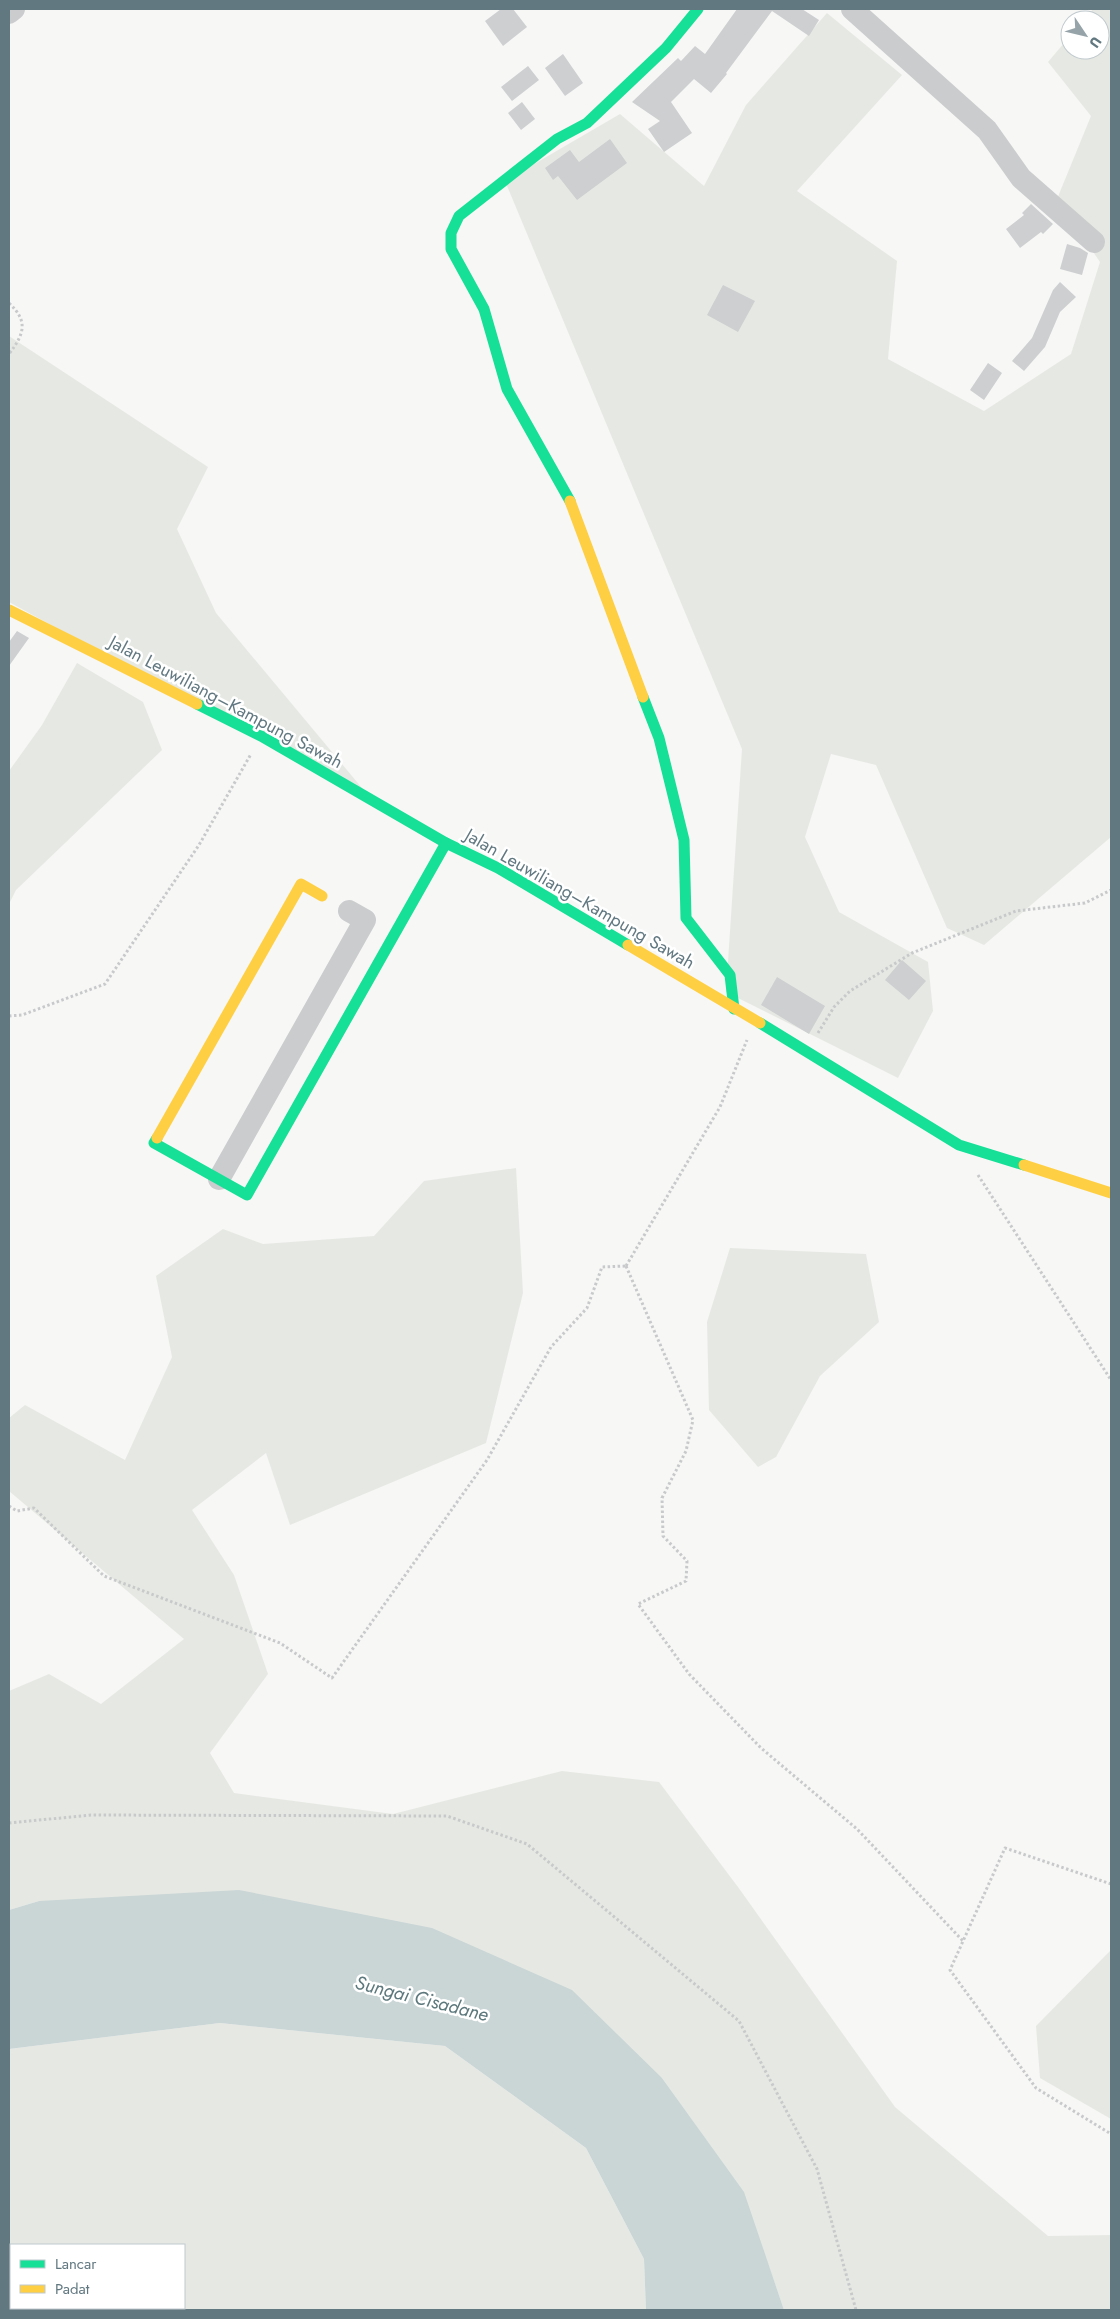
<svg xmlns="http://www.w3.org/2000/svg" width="1120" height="2319" font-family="Jost,sans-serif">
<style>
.green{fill:#e6e9e3;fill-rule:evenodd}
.water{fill:#cad5d6}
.building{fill:#cdcfd0}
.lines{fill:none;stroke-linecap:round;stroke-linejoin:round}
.path{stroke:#c8c9ca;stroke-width:3;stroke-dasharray:2.5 2.5;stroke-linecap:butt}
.street{stroke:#cbcccd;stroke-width:22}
.fast{stroke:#16e098;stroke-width:11}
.slow{stroke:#ffcf43;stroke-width:11}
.labels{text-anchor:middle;stroke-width:5;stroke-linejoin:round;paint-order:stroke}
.street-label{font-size:18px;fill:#627881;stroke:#fff}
.water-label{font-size:19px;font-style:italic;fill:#5d787c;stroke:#fff}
</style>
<rect width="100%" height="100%" fill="#f7f7f6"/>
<!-- green -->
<g class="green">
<polygon points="1093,9 1111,9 1111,837 984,945 947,928 876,765 831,754 805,837 839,912 928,962 933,1011 898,1078 726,992 742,749 505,181 620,114 704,186 746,105 827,13 902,75 797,191 897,261 888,359 984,411 1071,354 1100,262 1057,199 1091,116 1048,62 1070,36 1070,50 1100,50 1100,20 1084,20"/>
<polygon points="9,336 208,467 177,529 216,613 372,800 9,602"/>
<polygon points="77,663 143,702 162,750 16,890 9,904 9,771 42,725"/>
<polygon points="516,1168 523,1293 486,1443 290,1525 266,1453 192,1510 234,1575 268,1674 210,1753 234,1793 393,1814 562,1771 659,1782 738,1887 895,2107 1048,2236 1111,2235 1111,2310 784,2310 743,2192 662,2078 39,1901 9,1910 9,1691 49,1674 101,1704 184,1639 9,1491 9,1418 25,1405 125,1460 172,1357 156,1276 223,1229 263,1244 374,1236 424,1181"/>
<polygon points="730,1248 866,1254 879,1322 820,1376 776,1457 758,1467 709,1410 707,1322"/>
<polygon points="1111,1950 1111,2119 1040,2078 1036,2026"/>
<path d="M220 2023 445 2046 586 2148 644 2259 646 2310H9V2049ZM11 2245H184V2308H11Z"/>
</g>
<!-- water -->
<polygon class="water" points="239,1890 432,1928 572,1990 662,2078 744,2192 784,2310 646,2310 644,2259 586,2148 445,2046 220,2023 9,2049 9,1910 39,1901"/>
<!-- building -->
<g class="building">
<polygon points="501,9 513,9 527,27 503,46 485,21"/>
<polygon points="737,9 802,9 819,20 809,36 772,11 726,73 727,74 711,93 694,79 671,102 692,133 664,152 648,129 660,121 632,102 678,58 681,61 695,46 705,54"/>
<polygon points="563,54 583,83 565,96 545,68"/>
<polygon points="528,66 539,80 512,101 501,87"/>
<polygon points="522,102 535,119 521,130 508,113"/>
<polygon points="610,139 627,163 577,200 558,176 553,180 545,168 570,150 579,162"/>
<polygon points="1031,204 1053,224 1043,234 1041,232 1020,248 1006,229 1024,215 1022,213"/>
<polygon points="1067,244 1080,248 1088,253 1082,275 1060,269"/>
<polygon points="1060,282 1076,297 1060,312 1045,347 1024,371 1012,361 1032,338 1053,290"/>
<polygon points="723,285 755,301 738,332 707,315"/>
<polygon points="988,363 1002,373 984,400 970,390"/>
<polygon points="17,631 29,638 9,666 9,642"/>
<polygon points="902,960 926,981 909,1000 885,980"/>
<polygon points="777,977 825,1006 809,1034 761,1005"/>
</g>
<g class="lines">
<!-- path -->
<g class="path">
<path d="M9 303C28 321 25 333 9 354"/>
<polyline points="9,1016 22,1015 105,984 199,845 251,754"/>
<polyline points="818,1033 834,1007 850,991 912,953 1016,911 1085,903 1111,890"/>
<polyline points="978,1175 1111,1380"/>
<polyline points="626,1266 693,1420 686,1451 662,1498 663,1536 687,1561 686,1581 638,1604 689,1674 761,1748 857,1829 963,1941"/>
<polyline points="626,1266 720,1107 747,1040"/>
<polyline points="9,1506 17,1511 34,1508 104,1576 280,1643 332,1678 487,1460 551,1347 587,1308 602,1267 626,1266"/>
<polyline points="9,1823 91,1815 447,1816 527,1844 739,2021 817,2169 856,2310"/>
<polyline points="1111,1884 1005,1848 950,1970 1036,2088 1111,2134"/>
</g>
<!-- street -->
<g class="street">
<polyline points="852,9 987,130 1021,178 1094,242"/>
<polyline points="9,13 14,9"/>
<polyline points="219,1179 365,920 349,911"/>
</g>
<!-- fast -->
<g class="fast">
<polyline points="570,501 507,389 484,309 451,249 451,233 459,216 557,139 587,123 666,48 698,9"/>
<polyline points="643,697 659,738 684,840 686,918 730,975 734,1009"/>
<polyline points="197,704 261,736 446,843 498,868 628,945"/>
<polyline points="760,1023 959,1145 1024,1165"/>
<polyline points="157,1138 154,1143 247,1195 446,843"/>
</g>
<!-- slow -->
<g class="slow">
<polyline points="570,501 643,697"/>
<polyline points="9,610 197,704"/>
<polyline points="628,945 760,1023"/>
<polyline points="157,1138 301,884 322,896"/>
<polyline points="1024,1165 1111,1193"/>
</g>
</g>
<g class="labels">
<!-- street labels -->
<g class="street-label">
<text transform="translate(226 702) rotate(28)" y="6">Jalan Leuwiliang–Kampung Sawah</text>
<text transform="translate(580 899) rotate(30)" y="6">Jalan Leuwiliang–Kampung Sawah</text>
</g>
<!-- water labels -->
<g class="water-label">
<text transform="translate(422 1998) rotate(14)" y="7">Sungai Cisadane</text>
</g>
</g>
<!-- border -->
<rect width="1120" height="2319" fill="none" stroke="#627881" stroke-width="20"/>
<!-- legend -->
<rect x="10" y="2244" width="175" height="65" fill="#ffffff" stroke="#c0c9cd"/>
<rect x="20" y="2260" width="25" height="8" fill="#16e098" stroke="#c0c9cd"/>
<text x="55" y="2269" font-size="15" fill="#627881">Lancar</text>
<rect x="20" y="2285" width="25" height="8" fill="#ffcf43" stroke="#c0c9cd"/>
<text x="55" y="2294" font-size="15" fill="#627881">Padat</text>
<!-- north arrow -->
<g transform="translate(1085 35) rotate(125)"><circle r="24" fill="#ffffff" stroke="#c0c9cd"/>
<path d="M0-4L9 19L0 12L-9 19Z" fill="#96a4aa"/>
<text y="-8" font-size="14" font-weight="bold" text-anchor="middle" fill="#627881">U</text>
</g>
</svg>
